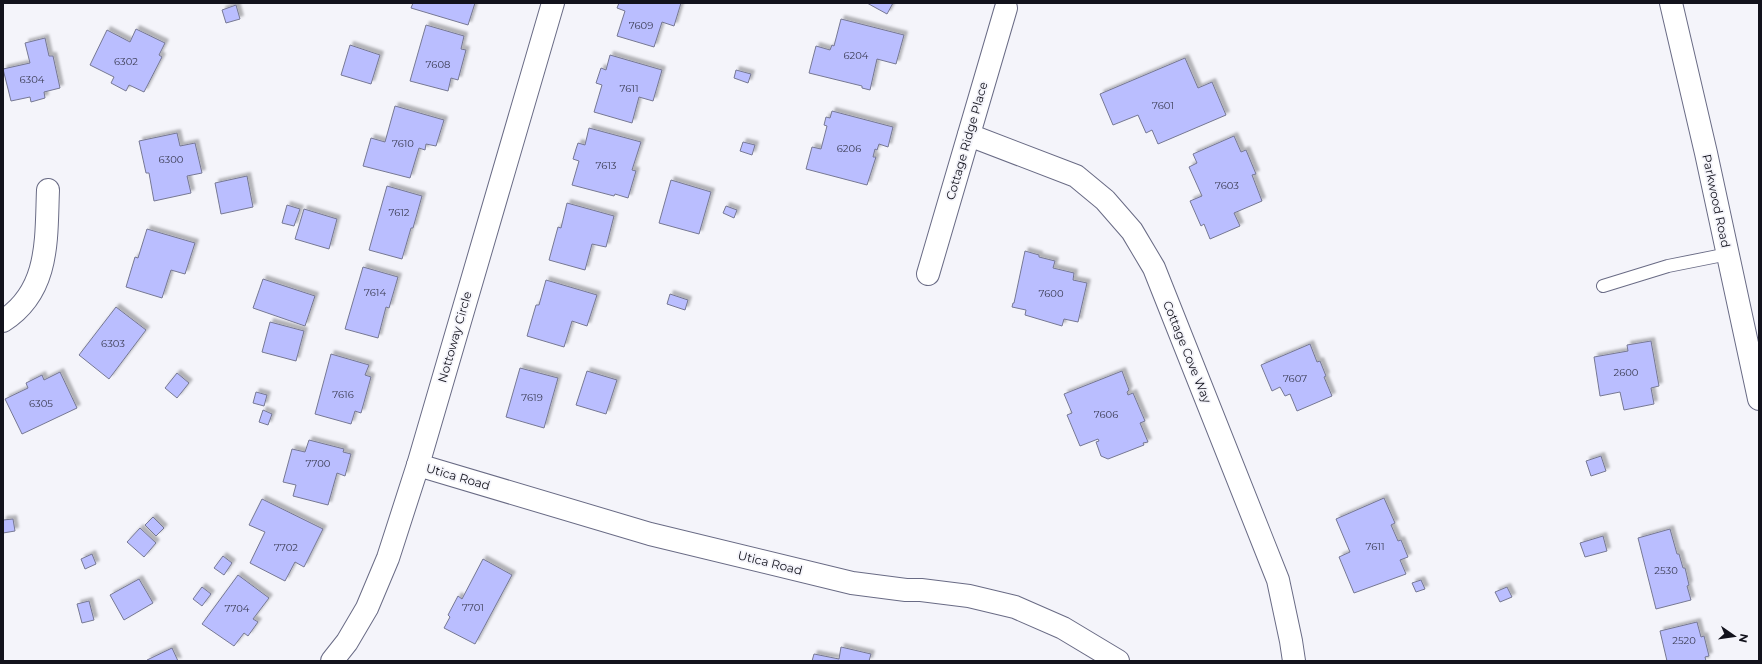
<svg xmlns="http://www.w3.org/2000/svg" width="1762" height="664" font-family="Montserrat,sans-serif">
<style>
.building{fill:#babeff;stroke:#767893;filter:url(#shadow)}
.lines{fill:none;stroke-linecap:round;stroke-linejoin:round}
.service-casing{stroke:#696b85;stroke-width:14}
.minor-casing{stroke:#696b85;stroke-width:24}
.service{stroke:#fff;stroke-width:12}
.minor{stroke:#fff;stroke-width:22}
.labels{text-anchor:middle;stroke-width:3.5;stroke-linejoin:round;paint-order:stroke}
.number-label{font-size:10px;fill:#3c3d55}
.street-label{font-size:12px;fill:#12121c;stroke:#f4f4fa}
</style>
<defs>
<filter id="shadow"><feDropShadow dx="3.5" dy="-3.5" stdDeviation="1" flood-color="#0004"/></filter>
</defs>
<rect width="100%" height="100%" fill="#f4f4fa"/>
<!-- building -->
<g class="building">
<polygon points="413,3 475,3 468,25 411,8"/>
<polygon points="619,3 681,3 674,26 662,22 654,47 617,36 625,11 617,8"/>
<polygon points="867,3 893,3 887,14"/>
<polygon points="236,5 240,19 226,23 222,10"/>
<polygon points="841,19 904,35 896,64 877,59 870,90 862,88 862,86 809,73 816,46 830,50 832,45 834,46"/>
<polygon points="426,25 464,36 461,49 466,50 458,80 451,78 448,91 410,81"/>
<polygon points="136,29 165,43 159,55 162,57 144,92 129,85 126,91 111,83 114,77 90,65 107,30 130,42"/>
<polygon points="45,38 49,56 53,56 60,88 44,92 45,98 31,102 30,97 11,101 3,69 30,63 25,43"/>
<polygon points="350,45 380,55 371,84 341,75"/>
<polygon points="610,55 662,70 653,101 639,97 632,123 594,112 602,85 596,83 601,68 606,70"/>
<polygon points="1185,58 1198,88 1212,82 1226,115 1158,144 1152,130 1146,133 1138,115 1113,125 1100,94"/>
<polygon points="736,70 751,74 748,83 734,78"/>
<polygon points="395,106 444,120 436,146 426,144 425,150 419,148 410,178 363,166 371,138 385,142"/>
<polygon points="832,111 893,127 888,147 879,144 877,150 875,149 873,157 876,157 867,185 806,169 812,147 821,149 827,126 824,125 826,117 830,118"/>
<polygon points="589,128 641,142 632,170 636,171 628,198 615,194 614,196 572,185 579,161 573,159 576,149 578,143 585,145"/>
<polygon points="177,133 180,146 195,143 202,173 187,176 191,193 154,201 149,173 146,173 139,141"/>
<polygon points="1234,136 1241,152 1246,150 1256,174 1252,175 1262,201 1234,213 1240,226 1210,239 1204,224 1201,226 1190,201 1202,196 1189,167 1197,163 1193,154"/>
<polygon points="743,142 755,145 752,155 740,151"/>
<polygon points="247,176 253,207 221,214 215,183"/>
<polygon points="671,180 711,192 699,234 659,223"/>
<polygon points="387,186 422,196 413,228 411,228 402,259 369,250"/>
<polygon points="567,203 614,216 606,247 592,244 585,270 549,260 558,227 561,228"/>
<polygon points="287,205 300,209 294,226 282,223"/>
<polygon points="726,206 737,210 734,218 723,213"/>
<polygon points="304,209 337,219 329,249 295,239"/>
<polygon points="147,229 195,243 185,274 171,270 162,298 126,287 135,257 138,258"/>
<polygon points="1025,251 1039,255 1039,257 1055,261 1053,268 1074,273 1073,280 1087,283 1078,322 1064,319 1062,326 1025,315 1026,310 1012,307 1013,303 1014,303"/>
<polygon points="363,267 398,277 389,308 386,307 378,338 345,329"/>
<polygon points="263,279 315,296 305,326 253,308"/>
<polygon points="546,280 597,295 587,326 572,321 564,347 527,336 536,305 539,305"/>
<polygon points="670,294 688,300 685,310 667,304"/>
<polygon points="116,307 146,330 109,379 79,355"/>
<polygon points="270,322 304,331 296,361 262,352"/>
<polygon points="1651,341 1659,386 1651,388 1654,404 1624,410 1620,392 1600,396 1594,357 1628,351 1627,345"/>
<polygon points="1310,344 1317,362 1320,361 1326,376 1324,377 1332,396 1297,411 1290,394 1285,396 1280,387 1272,391 1261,365"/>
<polygon points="331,354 369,365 365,375 371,377 361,413 355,411 351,424 315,414"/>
<polygon points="520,368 558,378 544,428 506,417"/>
<polygon points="587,371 617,380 606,414 576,405"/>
<polygon points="1122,371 1129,390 1127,392 1128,395 1133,393 1145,421 1140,423 1148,442 1143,443 1144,445 1108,459 1101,456 1096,442 1099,441 1098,439 1080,446 1067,415 1072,413 1064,394"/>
<polygon points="60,372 77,408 22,434 5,399 28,388 26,383 42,375 44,380"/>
<polygon points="177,373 189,383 177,398 165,388"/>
<polygon points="256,392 267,395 264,406 253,403"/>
<polygon points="263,410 272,414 268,425 259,422"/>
<polygon points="309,440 344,449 343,452 351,454 345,476 337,473 328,505 293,496 296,485 283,482 292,449 305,452"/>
<polygon points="1601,456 1606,471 1591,476 1586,461"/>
<polygon points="1384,498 1395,523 1391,525 1398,541 1401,540 1408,557 1400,560 1406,574 1354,593 1339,557 1350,552 1336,519"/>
<polygon points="262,499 323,529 304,567 295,562 285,581 250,563 265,532 249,525"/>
<polygon points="153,517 164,528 156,536 145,525"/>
<polygon points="13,519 15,531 3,533 3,520"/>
<polygon points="140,528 156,543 144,557 127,542"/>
<polygon points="1670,529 1677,554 1679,554 1683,568 1685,568 1686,572 1689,585 1687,586 1691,600 1656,609 1638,538"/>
<polygon points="1603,536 1607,551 1585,557 1580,543"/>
<polygon points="92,554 96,564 85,569 81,559"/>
<polygon points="223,556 232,563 224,575 214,568"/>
<polygon points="483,559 512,575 475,644 444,628 450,617 448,615 458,596 462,599"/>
<polygon points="238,575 269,598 253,619 258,622 248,636 244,633 234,646 202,624"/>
<polygon points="139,579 153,603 124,620 110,595"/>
<polygon points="1421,580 1425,589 1416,592 1412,583"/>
<polygon points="202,587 211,594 202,606 193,599"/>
<polygon points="1507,587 1512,597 1500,602 1495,592"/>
<polygon points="89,601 94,620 82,623 77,604"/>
<polygon points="1697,622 1701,637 1704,636 1709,656 1705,657 1706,661 1667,661 1660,631"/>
<polygon points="841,647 871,654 869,661 812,661 814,654 839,659"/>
<polygon points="172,648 178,661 147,661 147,660"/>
</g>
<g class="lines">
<!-- service casing -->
<g class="service-casing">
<polyline id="service" points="1603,286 1668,266 1728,254"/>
</g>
<!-- minor casing -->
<g class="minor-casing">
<g id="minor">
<polyline points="1671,3 1706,153 1759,399"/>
<polyline points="969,135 1076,176 1105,200 1132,231 1154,268 1278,580 1291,641 1294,661"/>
<polyline points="928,274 1006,8"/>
<path d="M3 321C50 291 46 239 48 190"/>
<polyline points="418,465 650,534 852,583 906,590 921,590 969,596 1015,607 1063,628 1118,661"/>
<polyline points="332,661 347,642 367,608 388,558 418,465 553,3"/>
</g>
</g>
<!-- service -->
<use href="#service" class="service"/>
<!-- minor -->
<use href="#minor" class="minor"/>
</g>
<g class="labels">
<!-- number labels -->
<g class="number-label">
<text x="641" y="29">7609</text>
<text x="856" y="59">6204</text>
<text x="126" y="65">6302</text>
<text x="438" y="68">7608</text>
<text x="32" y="83">6304</text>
<text x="629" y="92">7611</text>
<text x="1163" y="109">7601</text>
<text x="403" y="147">7610</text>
<text x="849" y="152">6206</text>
<text x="171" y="163">6300</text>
<text x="606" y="169">7613</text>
<text x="1227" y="189">7603</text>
<text x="399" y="216">7612</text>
<text x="375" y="296">7614</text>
<text x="1051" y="297">7600</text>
<text x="113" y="347">6303</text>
<text x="1626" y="376">2600</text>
<text x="1295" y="382">7607</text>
<text x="343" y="398">7616</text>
<text x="532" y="401">7619</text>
<text x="41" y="407">6305</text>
<text x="1106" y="418">7606</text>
<text x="318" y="467">7700</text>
<text x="1375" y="550">7611</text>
<text x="286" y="551">7702</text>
<text x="1666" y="574">2530</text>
<text x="473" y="611">7701</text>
<text x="237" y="612">7704</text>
<text x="1684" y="644">2520</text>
</g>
<!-- street labels -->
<g class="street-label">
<text transform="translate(967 141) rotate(-74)" y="4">Cottage Ridge Place</text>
<text transform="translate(1716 201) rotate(78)" y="4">Parkwood Road</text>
<text transform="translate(455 337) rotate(-74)" y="4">Nottoway Circle</text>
<text transform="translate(1187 352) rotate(68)" y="4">Cottage Cove Way</text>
<text transform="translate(458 477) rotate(16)" y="4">Utica Road</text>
<text transform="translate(770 563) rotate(14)" y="4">Utica Road</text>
</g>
</g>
<!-- border -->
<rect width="1762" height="664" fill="none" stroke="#12121c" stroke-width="8"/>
<!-- north arrow -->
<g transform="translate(1734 636) rotate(103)" stroke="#f4f4fa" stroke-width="3" paint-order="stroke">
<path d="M0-3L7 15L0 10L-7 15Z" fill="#12121c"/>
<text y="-6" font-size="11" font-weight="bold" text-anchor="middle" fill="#12121c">N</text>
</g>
</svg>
